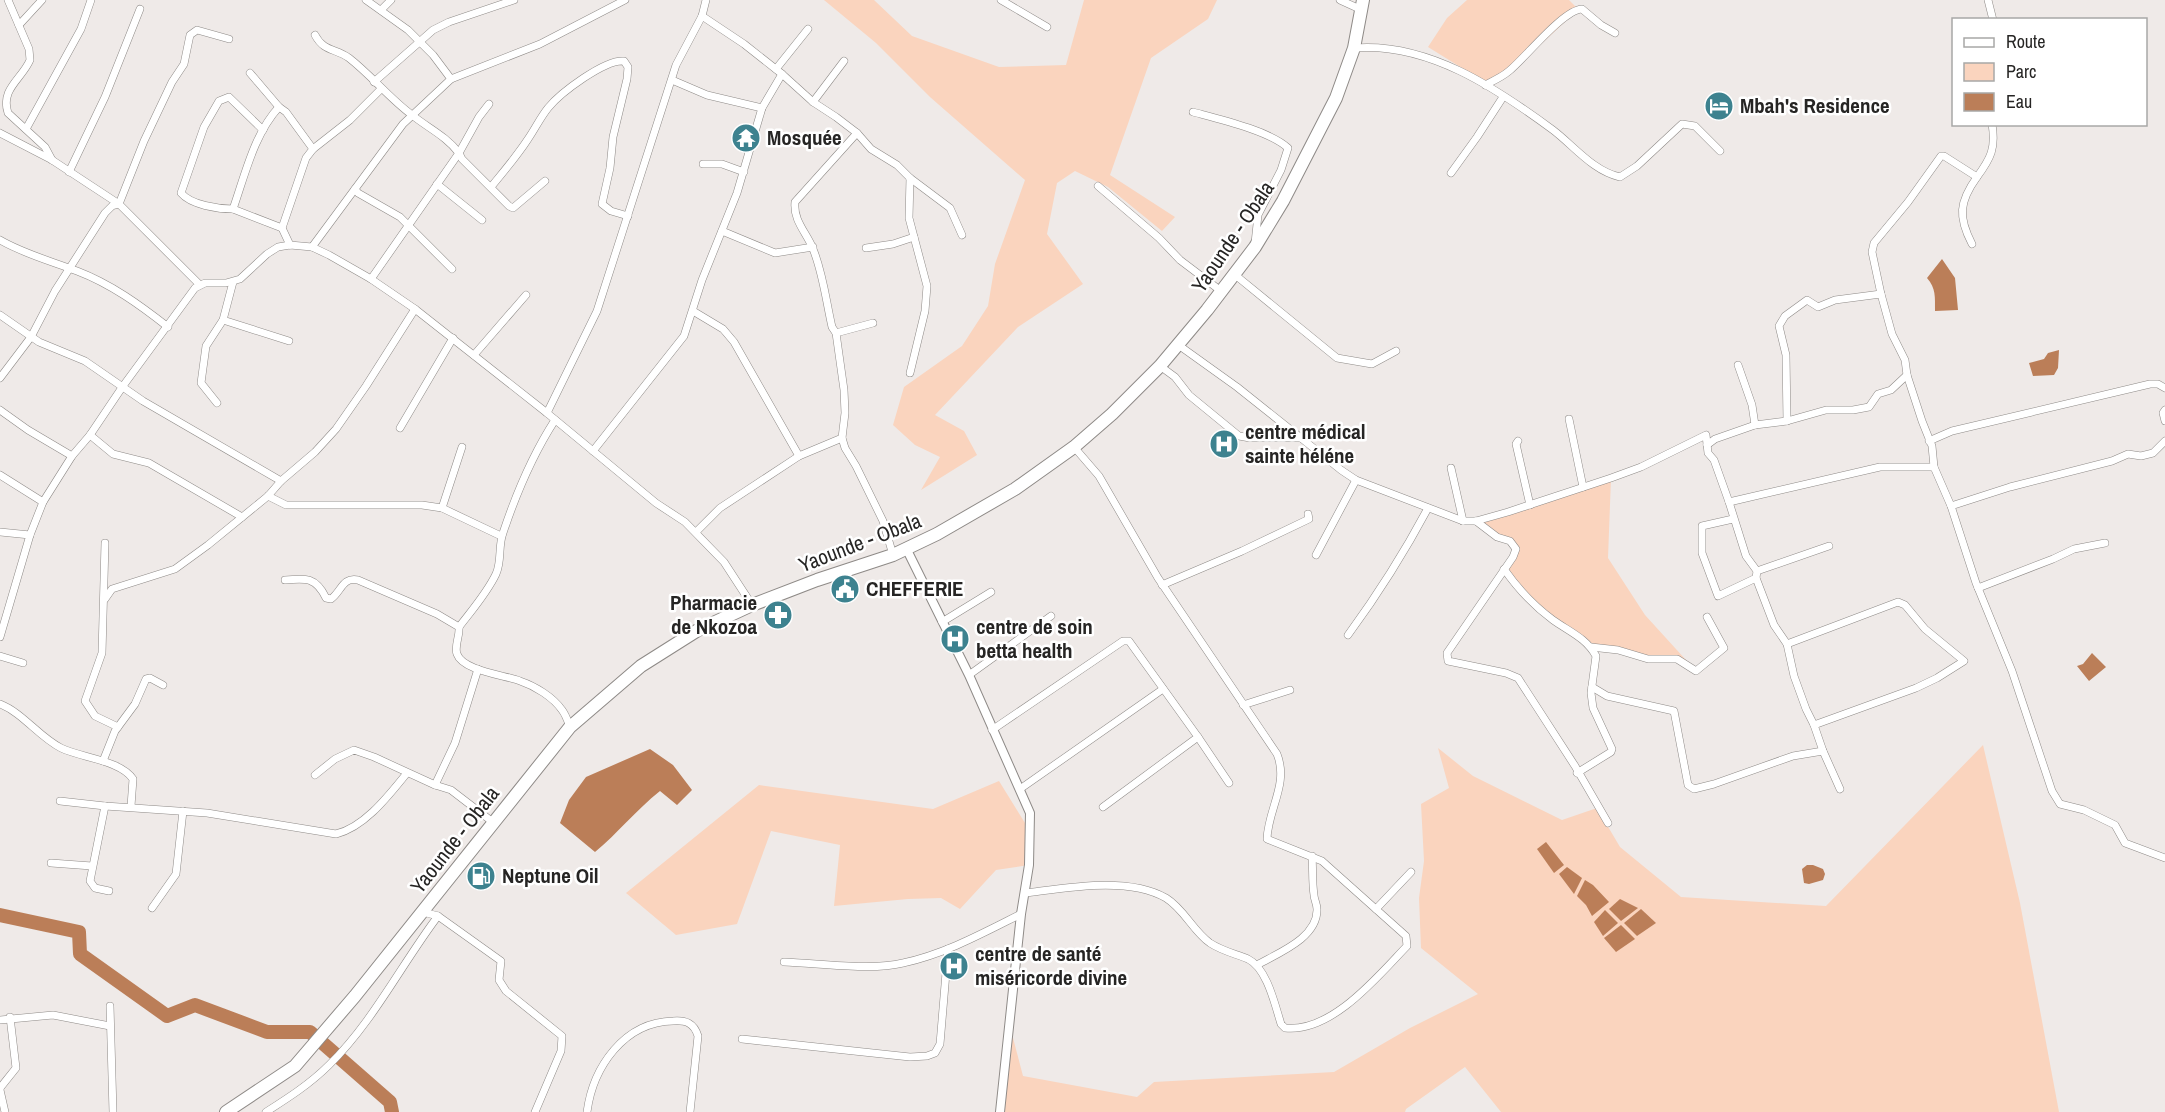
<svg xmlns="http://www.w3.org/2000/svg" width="2165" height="1112" font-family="'Archivo Narrow',sans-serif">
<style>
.green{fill:#fad4be}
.water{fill:#bb7e58}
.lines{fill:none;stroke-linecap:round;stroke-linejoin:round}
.river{stroke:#bb7e58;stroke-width:14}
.minor-casing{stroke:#8e8a87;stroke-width:8}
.tertiary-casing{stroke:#8e8a87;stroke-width:10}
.trunk-casing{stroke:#8e8a87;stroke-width:14}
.minor{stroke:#fff;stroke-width:7}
.tertiary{stroke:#fff;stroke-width:8}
.trunk{stroke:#fff;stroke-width:12}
.labels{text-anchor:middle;stroke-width:5;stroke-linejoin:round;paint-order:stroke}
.poi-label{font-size:21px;font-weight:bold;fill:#262524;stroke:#fff;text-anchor:start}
.street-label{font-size:21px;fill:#262524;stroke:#fff}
</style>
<rect width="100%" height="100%" fill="#efeae8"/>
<!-- green -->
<g class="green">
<polygon points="824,0 874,0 912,36 999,67 1066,65 1084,0 1217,0 1208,19 1151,58 1110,175 1175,217 1162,231 1108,187 1075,171 1057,183 1047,234 1083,284 1018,327 935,415 964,431 977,455 921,490 940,457 915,445 893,425 904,387 962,346 988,306 995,264 1025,180 930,97 876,43"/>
<polygon points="1467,0 1569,0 1580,11 1569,18 1505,78 1491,86 1428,47 1447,18"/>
<polygon points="1611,478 1608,558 1645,615 1696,671 1677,659 1648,659 1591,647 1555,621 1504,569 1516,549 1476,521"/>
<polygon points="1983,745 2020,903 2059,1112 1501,1112 1465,1067 1406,1109 1405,1112 1003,1112 1012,1034 1023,1076 1137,1097 1154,1082 1334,1072 1410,1028 1478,994 1421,948 1419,898 1424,861 1421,804 1449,788 1438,748 1473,776 1562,820 1597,808 1620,847 1681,897 1826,906"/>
<polygon points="999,781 1033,836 1029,865 996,870 960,909 941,898 908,899 834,906 840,845 771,831 737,924 676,935 626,893 759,785 933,809"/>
</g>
<!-- water -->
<g class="water">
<path d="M1942 259 1955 278 1958 310 1935 311C1935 297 1936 288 1927 278Z"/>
<polygon points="2059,350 2058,368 2054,375 2033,376 2029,363 2044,359 2048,353"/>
<polygon points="2092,653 2106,667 2089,681 2077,666 2083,664"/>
<path d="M650 749 673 765 692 790 677 805 660 791C636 810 618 833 595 852L560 823 569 800 586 777Z"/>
<polygon points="1546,842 1564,865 1554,873 1537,849"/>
<polygon points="1807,865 1813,865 1823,869 1825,874 1823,880 1809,884 1804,883 1802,869"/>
<polygon points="1567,867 1582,878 1574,894 1559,874"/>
<polygon points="1585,880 1593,885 1609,902 1592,916 1586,905 1577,896"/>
<polygon points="1620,899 1638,908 1621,921 1609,909"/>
<polygon points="1641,909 1656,923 1637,936 1624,923"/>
<polygon points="1605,910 1618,923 1603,936 1594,922"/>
<polygon points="1621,925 1635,939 1616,952 1604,938"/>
</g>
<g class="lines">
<!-- river -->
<polyline class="river" points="0,915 79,932 80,954 167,1016 195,1005 267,1032 310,1032 390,1102 392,1112"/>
<!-- minor casing -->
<g class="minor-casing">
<g id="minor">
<path d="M8 0 29 49 30 60C22 79 0 89 8 113L45 147 52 160"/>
<polyline points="1001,0 1047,27"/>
<polyline points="1340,0 1362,10"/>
<polyline points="1988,0 1993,20"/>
<polyline points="381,10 391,0"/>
<polyline points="702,16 744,44 782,74 813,102 836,117 857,133 871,149 897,165 910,178 909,218 927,286 925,311 910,373"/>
<polyline points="19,25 42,0"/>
<path d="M315 35C324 52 335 48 349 58 371 75 389 98 412 115 428 128 446 136 459 153L371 279"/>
<path d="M1354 48C1428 42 1496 88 1553 130 1574 146 1593 171 1620 177L1637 166 1682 124 1695 126 1720 151"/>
<polyline points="776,69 808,29"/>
<polyline points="250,73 279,107 286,112 313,149"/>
<polyline points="451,79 540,44 625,0"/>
<polyline points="672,80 707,95 762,108"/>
<polyline points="374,82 433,30 449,22 514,0"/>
<path d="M1485 85C1493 81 1502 77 1509 71 1526 57 1563 10 1582 9L1601 25 1615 33"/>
<polyline points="813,102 844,61"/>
<polyline points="489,104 479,117 459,153 462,159 509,206 513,208 545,181"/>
<path d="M279 107C254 134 245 175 233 209L282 228"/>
<path d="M1193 112C1219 119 1270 131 1288 148L1281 170 1258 215 1255 243"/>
<polyline points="26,129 81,29 91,0"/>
<polyline points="0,133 52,160 119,204 199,284"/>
<path d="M857 133 795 202C793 221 807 233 813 249 823 273 826 301 832 327L836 333 844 390 845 413 842 438 845 448 856 466 883 521 893 555"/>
<polyline points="703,164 722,164 744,172"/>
<polyline points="69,172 105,97 140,9"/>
<polyline points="1451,173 1477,137 1503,97"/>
<polyline points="910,178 950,208 962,235"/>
<polyline points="437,184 482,220"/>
<polyline points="1098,186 1159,238 1180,260 1221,291"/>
<path d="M491 187C504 171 517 156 528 139 535 129 540 118 548 108 560 93 605 59 624 61L628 67 627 79 613 137 610 168 602 204 611 211 628 216"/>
<polyline points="355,189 358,193 400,217 452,269"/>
<path d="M233 209C218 209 191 205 181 193L204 127 219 101 229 97 263 130"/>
<polyline points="722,231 775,253 813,247"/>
<path d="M0 240C24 254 51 261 77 271 111 284 140 305 168 327"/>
<path d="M1972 244C1958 217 1959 202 1977 177"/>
<polyline points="290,245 282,228 306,158 313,149 350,120 381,89"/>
<polyline points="312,247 403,124 451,79 433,55 408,30 366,0"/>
<polyline points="866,248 893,244 914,237"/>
<polyline points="1234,274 1337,358 1372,364 1396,351"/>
<path d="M1881 294 1872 252 1874 243 1908 202 1941 156H1944L1977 177C1991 158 1996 148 1992 124"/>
<polyline points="693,311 723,329 734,342 799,456"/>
<polyline points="0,315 39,342 85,361 143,401 281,481"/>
<polyline points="223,320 289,341"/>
<polyline points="836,333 873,323"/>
<polyline points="1177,344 1237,387 1301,438"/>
<polyline points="474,355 526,295"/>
<polyline points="1738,365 1752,405 1755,425"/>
<polyline points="1160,366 1175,377 1189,395 1239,436 1250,438 1301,438 1341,470 1356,480 1463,521 1476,521 1508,512 1611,478 1641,467 1706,435 1708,453 1714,460 1729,502 1880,467 1934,467"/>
<polyline points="0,378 31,337 55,291 105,213 112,206 119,204 144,141 172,82 184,64 190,35 197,30 229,39"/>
<polyline points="217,403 201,383 206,346 223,320 233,282"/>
<polyline points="0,410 28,430 72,456"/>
<polyline points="2165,410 2163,413 2165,421"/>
<polyline points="547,413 597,311 676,65 702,16 706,0"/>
<polyline points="1569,419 1583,487"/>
<polyline points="1787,421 1786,355 1779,326 1785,316 1807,300 1818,307 1835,300 1881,294 1892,334 1905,360 1907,375 1922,421 1932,446 1934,467 1951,506 1976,583 2012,671 2052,791 2060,804 2084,810 2115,825 2125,843 2165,858"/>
<polyline points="400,428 453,338"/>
<polyline points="90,435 113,454 149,463 242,517"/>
<polyline points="1518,441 1516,444 1530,505"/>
<polyline points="1929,441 1952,431 2150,384 2158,384 2165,388"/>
<polyline points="1707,445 1715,439 1755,425 1787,421 1826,410 1853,410 1869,407 1878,394 1891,390 1907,375"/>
<polyline points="593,451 684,336 702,280 737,193 762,108 782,74"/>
<polyline points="1451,468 1463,521"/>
<polyline points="0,475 43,502"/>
<polyline points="268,496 286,505 422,505 442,508 501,536"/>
<polyline points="1729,502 1746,556 1757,571 1756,578 1774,625 1787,644 1794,676 1806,709 1814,725 1823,751 1840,789"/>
<polyline points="1951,506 2010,487 2112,461 2128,454 2141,456 2153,453 2165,441"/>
<polyline points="442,508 462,447"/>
<polyline points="1733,519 1702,526 1702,553 1718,596 1756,578"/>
<polyline points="1476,521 1497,537 1510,541 1516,549 1513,557 1447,653 1448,661 1506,673 1518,678 1575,766 1608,823"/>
<polyline points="0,532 30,535"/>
<polyline points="696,532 720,508 799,456 842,438"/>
<polyline points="105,543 102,653 85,701 95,716 118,727"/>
<polyline points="1316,555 1356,480"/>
<path d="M1504 569C1518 589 1534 606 1553 620 1570 632 1586 638 1596 656L1591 693 1593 708 1612 749 1611 752 1577 773"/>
<polyline points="1757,571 1829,546"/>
<path d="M285 580C306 578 316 577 326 598L331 599C342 591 342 577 358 580L437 614 459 627C460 636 454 646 457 654 463 671 505 675 520 681 535 686 553 697 562 710 566 715 568 722 570 727"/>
<polyline points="1162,585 1242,551 1309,519 1308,514"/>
<polyline points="1978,588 2053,559 2074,549 2105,543"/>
<polyline points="105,599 112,589 175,569 208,545 268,496 281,481 315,452 336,429 366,386 415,309"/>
<polyline points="942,622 991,592"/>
<path d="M459 627C472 610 487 593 496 574 502 561 498 546 503 533 516 494 533 454 555 420"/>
<path d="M1348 635C1378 594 1404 553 1428 508"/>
<polyline points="0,637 30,535 43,502 72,456 90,435 123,386 195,288 205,283 226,283 240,279 267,254 278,247 290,245 312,247 329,255 371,279 415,309 547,413 656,503 685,522 724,562 752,605"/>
<polyline points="1787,644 1898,602 1905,605 1925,629 1964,661 1937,678 1916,688 1814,725"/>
<polyline points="1591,647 1618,650 1648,659 1677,659 1696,671 1724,648 1707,617"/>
<polyline points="0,656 23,663"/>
<polyline points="969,675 1051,616"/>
<polyline points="1592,687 1607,696 1674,711 1688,785 1694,789 1714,784 1793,756 1823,751"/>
<path d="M0 704C23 713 39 737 61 748 82 758 120 760 133 779L131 806"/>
<polyline points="1243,705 1290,690"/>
<polyline points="992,730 1123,641 1129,641 1198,737 1103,807"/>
<polyline points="1198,737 1229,783"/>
<polyline points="103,761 115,731 135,704 146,679 150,678 163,685"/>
<polyline points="315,775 335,759 354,750 374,757 435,785 451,790 494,823"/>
<polyline points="435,785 455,743 478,669"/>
<polyline points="1020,789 1163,689"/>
<path d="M60 801 105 806 207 813 336 834C365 827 389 795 407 773"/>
<polyline points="105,806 90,881 95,888 109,891"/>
<polyline points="51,863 92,866"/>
<path d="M1025 893C1066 888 1128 876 1166 898 1184 909 1193 931 1210 943 1222 951 1236 954 1248 959 1267 968 1275 1005 1281 1024L1285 1028C1332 1033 1378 976 1407 946L1406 936 1322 861 1267 839C1268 809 1289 784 1277 754L1158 578 1099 476 1074 447"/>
<polyline points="152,908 176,874 183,811"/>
<polyline points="1376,909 1411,872"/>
<polyline points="423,912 438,916 501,961 499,980 506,991 562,1036 561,1051 535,1112"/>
<path d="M784 962C818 963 871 971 903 963 945 954 983 933 1021 914"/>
<path d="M1257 965C1278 953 1318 938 1317 909 1317 904 1314 899 1314 895 1312 882 1313 869 1312 856"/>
<polyline points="110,1006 113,1112"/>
<polyline points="0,1020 53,1015 110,1026"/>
<polyline points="742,1039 910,1057 927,1056 935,1053 940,1044 948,949"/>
<polyline points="0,1088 16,1068 10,1017"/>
<polyline points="0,1090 5,1112"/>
<path d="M266 1112C288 1098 310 1084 329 1065 373 1022 401 965 438 916"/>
<path d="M587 1112C593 1067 624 1022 673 1021 686 1020 694 1023 698 1036L690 1112"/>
</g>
</g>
<!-- tertiary casing -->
<g class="tertiary-casing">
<polyline id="tertiary" points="906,548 969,675 1030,813 1029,865 1021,914 1000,1112"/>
</g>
<!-- trunk casing -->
<g class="trunk-casing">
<polyline id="trunk" points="226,1112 295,1066 355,996 570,727 641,666 698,630 752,605 817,580 893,555 937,534 1015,489 1074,447 1112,414 1160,366 1207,310 1255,247 1283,201 1336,98 1354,48 1363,0"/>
</g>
<!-- minor -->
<use href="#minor" class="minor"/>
<!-- tertiary -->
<use href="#tertiary" class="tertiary"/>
<!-- trunk -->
<use href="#trunk" class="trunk"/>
</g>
<!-- icons -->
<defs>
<g id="hotel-disc" transform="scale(1.5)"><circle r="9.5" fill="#3d828f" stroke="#fff"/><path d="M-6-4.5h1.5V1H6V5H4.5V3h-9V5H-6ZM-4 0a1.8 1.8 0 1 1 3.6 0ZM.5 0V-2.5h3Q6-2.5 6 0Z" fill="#fff"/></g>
<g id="temple-disc" transform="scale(1.5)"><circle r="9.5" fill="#3d828f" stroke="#fff"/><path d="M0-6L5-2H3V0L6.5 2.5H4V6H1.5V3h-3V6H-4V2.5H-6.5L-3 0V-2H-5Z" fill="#fff"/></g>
<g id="hospital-disc" transform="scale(1.5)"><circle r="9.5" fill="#3d828f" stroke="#fff"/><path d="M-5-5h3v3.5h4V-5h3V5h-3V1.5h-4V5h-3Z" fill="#fff"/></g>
<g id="civic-disc" transform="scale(1.5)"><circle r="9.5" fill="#3d828f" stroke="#fff"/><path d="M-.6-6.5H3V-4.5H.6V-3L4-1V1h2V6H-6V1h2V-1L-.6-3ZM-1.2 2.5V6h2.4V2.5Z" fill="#fff"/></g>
<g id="pharmacy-disc" transform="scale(1.5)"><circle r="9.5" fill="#3d828f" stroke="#fff"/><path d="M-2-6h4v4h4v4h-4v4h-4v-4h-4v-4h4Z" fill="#fff"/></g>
<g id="fuel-disc" transform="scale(1.5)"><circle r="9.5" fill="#3d828f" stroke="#fff"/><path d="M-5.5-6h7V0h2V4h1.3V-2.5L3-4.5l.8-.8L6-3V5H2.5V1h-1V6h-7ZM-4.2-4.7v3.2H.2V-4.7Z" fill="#fff"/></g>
</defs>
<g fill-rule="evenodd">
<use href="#hotel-disc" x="1719" y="106"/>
<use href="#temple-disc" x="746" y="138"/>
<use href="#hospital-disc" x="1224" y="444"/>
<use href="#civic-disc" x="845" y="589"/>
<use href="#pharmacy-disc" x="778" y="615"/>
<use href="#hospital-disc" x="955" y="639"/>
<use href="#fuel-disc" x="481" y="876"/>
<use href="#hospital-disc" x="954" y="966"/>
</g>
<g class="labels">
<!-- poi labels -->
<g class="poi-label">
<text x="1740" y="113">Mbah's Residence</text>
<text x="767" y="145">Mosquée</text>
<text x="1245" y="439">centre médical<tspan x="1245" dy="24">sainte héléne</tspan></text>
<text x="866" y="596">CHEFFERIE</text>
<text x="757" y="610" text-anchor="end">Pharmacie<tspan x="757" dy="24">de Nkozoa</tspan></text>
<text x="976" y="634">centre de soin<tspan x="976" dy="24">betta health</tspan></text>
<text x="502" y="883">Neptune Oil</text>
<text x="975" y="961">centre de santé<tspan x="975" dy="24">miséricorde divine</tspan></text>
</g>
<!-- street labels -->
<g class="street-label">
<text transform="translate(1233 237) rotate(-56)" y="7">Yaounde - Obala</text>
<text transform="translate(860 543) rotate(-21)" y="7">Yaounde - Obala</text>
<text transform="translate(455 840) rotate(-52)" y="7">Yaounde - Obala</text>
</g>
</g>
<!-- legend -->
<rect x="1952" y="18" width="195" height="108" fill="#ffffff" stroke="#a8a8a7" stroke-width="1.5"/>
<rect x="1964" y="38" width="30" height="9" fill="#ffffff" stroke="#a8a8a7" stroke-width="1.5"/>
<text x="2006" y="48" font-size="18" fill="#262524">Route</text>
<rect x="1964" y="63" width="30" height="18" fill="#fad4be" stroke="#a8a8a7" stroke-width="1.5"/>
<text x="2006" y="78" font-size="18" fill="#262524">Parc</text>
<rect x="1964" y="93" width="30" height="18" fill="#bb7e58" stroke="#a8a8a7" stroke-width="1.5"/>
<text x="2006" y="108" font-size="18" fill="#262524">Eau</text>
</svg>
